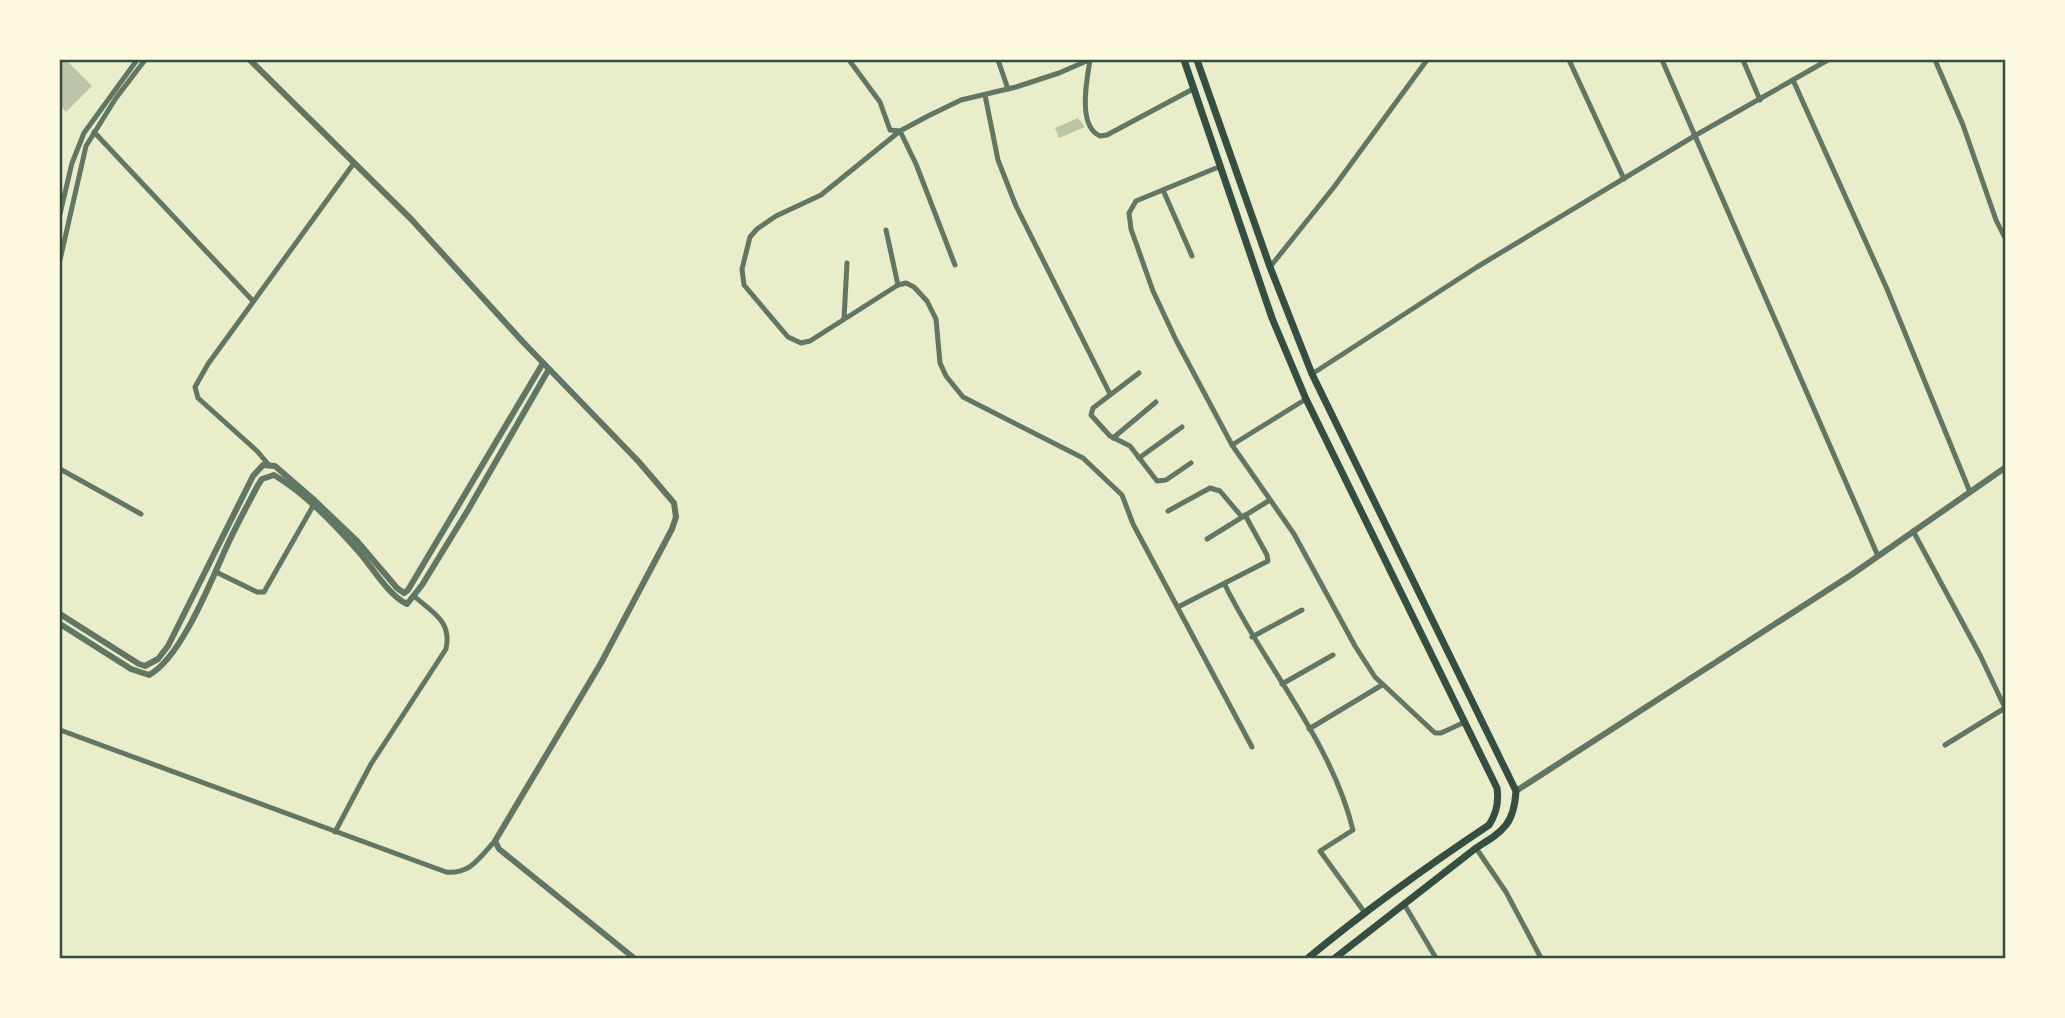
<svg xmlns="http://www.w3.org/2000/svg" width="2065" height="1018" font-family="'Source Sans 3',sans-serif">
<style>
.building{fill:#bcc5a7}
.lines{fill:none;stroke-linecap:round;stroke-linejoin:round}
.minor{stroke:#617663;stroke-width:5}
.tertiary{stroke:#617663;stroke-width:6}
.secondary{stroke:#344e41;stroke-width:7}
.neatline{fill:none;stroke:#344e41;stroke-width:2.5}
</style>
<rect width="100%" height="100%" fill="#e9edc9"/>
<!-- building -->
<g class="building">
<polygon points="60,60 66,60 92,86 66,112 60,105"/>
<polygon points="1078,118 1085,127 1059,138 1055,128"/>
</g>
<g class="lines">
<!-- minor -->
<g class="minor">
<polyline points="849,60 880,102 890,130 900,131 916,164 955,265"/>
<polyline points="998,60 1008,89"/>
<polyline points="1089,60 1059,73 1016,87 961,100 928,116 900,131 821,195 776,216 757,229 750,237 742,269 744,285 788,337 801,343 810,341 898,285 906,283 914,287 927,301 936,319 940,363 946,376 963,397 1083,458 1122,495 1133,524 1252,747"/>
<path d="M1090 60C1087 79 1077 126 1100 136L1107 135 1193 89"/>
<polyline points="1569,60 1624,179"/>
<polyline points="1662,60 1878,556"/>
<polyline points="1743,60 1760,100"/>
<polyline points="1935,60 1963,125 1996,220 2006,240"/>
<polyline points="1793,80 1887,289 1970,492"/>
<polyline points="985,95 998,160 1016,206 1110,394"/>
<polyline points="94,132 253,301"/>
<polyline points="1221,166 1136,201 1129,213 1131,229 1153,291 1176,340 1232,445 1294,534 1355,646 1375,677 1435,733 1441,733 1465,722"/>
<polyline points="1163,190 1192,256"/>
<polyline points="60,214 72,163 84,133 137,60"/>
<polyline points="886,230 898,285"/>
<polyline points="60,260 86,146 116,98 145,60"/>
<polyline points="1270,267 1334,187 1427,60"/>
<polyline points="844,319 847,263"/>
<polyline points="1139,373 1093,408 1091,415 1110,436 1130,446 1157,481 1166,480 1191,463"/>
<polyline points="1312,374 1477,267 1696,135 1828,60"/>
<polyline points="1113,438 1156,402"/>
<polyline points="1232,445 1306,399"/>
<polyline points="1139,458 1182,427"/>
<polyline points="268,464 257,451 198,398 195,387 208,364 354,163"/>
<polyline points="60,469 141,514"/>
<polyline points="1168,511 1210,488 1220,491 1242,517"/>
<polyline points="1913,531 1980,655 2005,708 1945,745"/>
<polyline points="1207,539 1270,500"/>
<polyline points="216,572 257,592 264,592 313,506"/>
<path d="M1225 585C1265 667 1331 740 1353 830L1320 851 1365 913"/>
<polyline points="1178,607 1268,561 1267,555 1245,515"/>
<polyline points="1252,637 1302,610"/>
<polyline points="1282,684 1333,655"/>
<polyline points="1309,729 1382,685"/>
<path d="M60 730 446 872C471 874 479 858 495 841"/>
<path d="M335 832 371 764 446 649C452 621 433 613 414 596"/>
<polyline points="1476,848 1506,892 1541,958"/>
<polyline points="1404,904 1436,958"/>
</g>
<!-- tertiary -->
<g class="tertiary">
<polyline points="250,60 411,219 523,342 639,462 674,503 676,517 672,529 601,663 495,841 499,849 634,958"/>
<polyline points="60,614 139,664 145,666 158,659 168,646 253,476 263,465 275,466 313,499 357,541 397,588 404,593 408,590 543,363"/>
<path d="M60 624 131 669 149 675C181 658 211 581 226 548 236 526 247 506 258 485L262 479 274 475C306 494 334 524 359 552 372 567 389 596 407 604L422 585 468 510 549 369"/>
<polyline points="1516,791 1851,575 2006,467"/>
</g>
<!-- secondary -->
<g class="secondary">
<path d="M1184 60 1272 318 1306 399 1497 788C1499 802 1497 813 1489 825 1426 867 1366 910 1308 958"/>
<path d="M1197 60 1270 267 1312 374 1516 791C1514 825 1503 831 1476 848L1335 958"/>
</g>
</g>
<!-- border -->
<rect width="2065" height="1018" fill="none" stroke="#fefae0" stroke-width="122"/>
<rect x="61" y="61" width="1943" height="896" class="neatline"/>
</svg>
